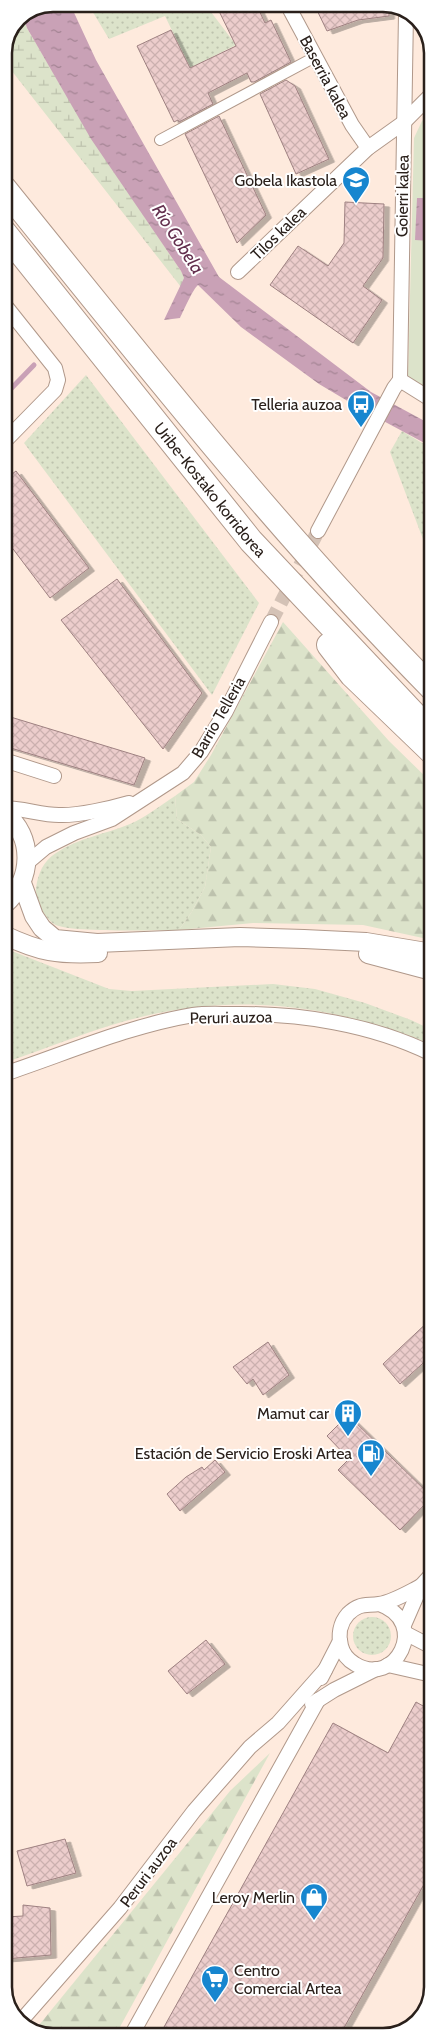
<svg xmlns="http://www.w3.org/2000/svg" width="436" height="2040" font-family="Cabin,sans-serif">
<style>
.grass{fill:url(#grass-dots)}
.forest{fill:url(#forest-firs)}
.wetland{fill:url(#wetland-marsh)}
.garden{fill:#dce3ca}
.water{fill:url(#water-ripples)}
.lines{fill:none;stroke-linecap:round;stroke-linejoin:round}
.stream{stroke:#c9a1b6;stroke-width:5}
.building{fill:url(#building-cross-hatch);stroke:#9e8181;filter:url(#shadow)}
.minor-tunnel{stroke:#d4c2b6;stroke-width:14;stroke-dasharray:14 7;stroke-linecap:butt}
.pedestrian-casing{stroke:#b0988a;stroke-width:12}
.minor-casing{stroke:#b0988a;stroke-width:16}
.tertiary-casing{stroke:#b0988a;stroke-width:20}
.trunk-casing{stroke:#b0988a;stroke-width:26}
.pedestrian{stroke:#fff;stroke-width:10}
.minor{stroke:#fff;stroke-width:14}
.tertiary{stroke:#fff;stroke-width:18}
.trunk{stroke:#fff;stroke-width:24}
.labels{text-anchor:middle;stroke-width:4;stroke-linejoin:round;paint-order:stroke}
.street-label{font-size:16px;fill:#2a201b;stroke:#fff}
.poi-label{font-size:16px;fill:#2a201b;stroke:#fff;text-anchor:end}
.water-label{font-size:18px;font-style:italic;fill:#632f4e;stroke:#fff}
.rim{fill:none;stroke:#2a201b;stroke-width:2.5}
</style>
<defs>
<pattern id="grass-dots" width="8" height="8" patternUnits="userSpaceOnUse" patternTransform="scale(1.25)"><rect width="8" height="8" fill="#dce3ca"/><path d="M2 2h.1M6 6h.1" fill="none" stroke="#bdc2ad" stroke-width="1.8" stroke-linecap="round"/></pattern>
<pattern id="forest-firs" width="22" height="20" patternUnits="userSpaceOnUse" patternTransform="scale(1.25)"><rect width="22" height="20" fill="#dce3ca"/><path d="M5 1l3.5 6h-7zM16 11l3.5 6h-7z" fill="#bdc2ad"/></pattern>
<pattern id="wetland-marsh" width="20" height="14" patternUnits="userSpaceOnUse" patternTransform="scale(1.25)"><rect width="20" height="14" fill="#dce3ca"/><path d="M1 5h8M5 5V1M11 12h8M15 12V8" fill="none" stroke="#bdc2ad"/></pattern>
<pattern id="water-ripples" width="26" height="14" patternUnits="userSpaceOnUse" patternTransform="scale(1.25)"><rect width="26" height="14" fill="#c9a1b6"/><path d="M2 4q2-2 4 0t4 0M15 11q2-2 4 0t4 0" fill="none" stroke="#a38393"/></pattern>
<pattern id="building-cross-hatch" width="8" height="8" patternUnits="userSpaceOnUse" patternTransform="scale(1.25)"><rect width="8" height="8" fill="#eccdcc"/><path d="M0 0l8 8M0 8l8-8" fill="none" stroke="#cbb0af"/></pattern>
<filter id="shadow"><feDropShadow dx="5.5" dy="3" stdDeviation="0" flood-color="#0004"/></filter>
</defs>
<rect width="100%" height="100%" fill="#feeadd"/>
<!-- grass -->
<g class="grass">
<polygon points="88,4 205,4 236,45 190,68 165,16 109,39"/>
<polygon points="86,375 259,603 212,695 24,443"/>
<polygon points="402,431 432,449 432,563 390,452"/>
<path d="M175 796 177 819 201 835 211 847 205 887 191 913 179 930C158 930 66 933 54 924 44 917 35 900 36 888 38 874 43 861 56 853 78 838 106 834 130 824 146 817 161 805 175 796Z"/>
<path d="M4 948 109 989 132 991 273 984 315 989 365 1003 411 1020 432 1030V1045C417 1038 401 1033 385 1028 307 1002 226 997 145 1016 97 1027 51 1047 4 1063Z"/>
<circle cx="372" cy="1636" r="19"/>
</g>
<!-- forest -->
<g class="forest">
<polygon points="283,622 389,741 432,783 432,940 363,925 253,923 179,930 191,913 205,887 211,847 201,835 177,819 175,796 194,782 211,755"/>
<polygon points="270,1753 115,2036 47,2036 35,2030 230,1791"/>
</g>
<!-- wetland -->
<polygon class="wetland" points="23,16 27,28 92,139 181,271 184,278 181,287 4,61 4,53 19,18"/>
<!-- garden -->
<polygon class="garden" points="431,112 432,390 408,377 414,138 422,121"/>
<!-- water -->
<g class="water">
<path d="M54 4H70L96 60 219 277 371 392 432 425V447L361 409 319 384 241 327 198 285C193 289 184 310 180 318L164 320 184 278 181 271 91 139 27 28 23 16Z"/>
<polygon points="417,198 431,198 431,241 415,240"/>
</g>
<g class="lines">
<!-- stream -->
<polyline class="stream" points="4,396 34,365"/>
</g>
<!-- building -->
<g class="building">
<polygon points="228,4 256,4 265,23 271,20 291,62 254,82 251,82 247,73 208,93 213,104 179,122 178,120 174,122 137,46 171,30 190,68 236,46 218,9"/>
<polygon points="314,4 389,4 389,16 358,20 327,31"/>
<polygon points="286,80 295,86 329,159 296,174 260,94"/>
<polygon points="219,116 266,215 237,243 185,134"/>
<polygon points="345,202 384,204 383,258 363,286 382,300 353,343 270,285 298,246 328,266 344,243"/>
<polygon points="16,471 89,568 50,598 4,537 4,480"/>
<polygon points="117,579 202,693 163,749 61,620"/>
<polygon points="4,715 145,758 134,785 4,746"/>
<polygon points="432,1318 432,1355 400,1384 383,1364"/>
<polygon points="268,1342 289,1375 263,1395 253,1379 247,1384 233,1367"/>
<polygon points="348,1415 432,1497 400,1530 338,1470 349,1459 327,1436"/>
<polygon points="215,1460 225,1472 180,1511 167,1494 186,1477 202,1467 204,1470"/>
<polygon points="206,1640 225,1664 187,1694 168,1671"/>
<polygon points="416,1702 432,1711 432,1870 340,2035 159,2036 333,1723 388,1753"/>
<polygon points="65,1839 76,1873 27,1886 17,1851"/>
<polygon points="23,1905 50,1908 51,1955 5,1959 5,1917 23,1916"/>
</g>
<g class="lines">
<!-- minor-tunnel -->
<polyline class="minor-tunnel" points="271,622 318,531"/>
<!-- pedestrian casing -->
<g class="pedestrian-casing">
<polyline id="pedestrian" points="160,140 315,57"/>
</g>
<!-- minor casing -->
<g class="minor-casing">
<g id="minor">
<polyline points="287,4 352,125 368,148"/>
<polyline points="238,272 368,148 403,123 431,95"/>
<polyline points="4,304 55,368 58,380 55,390 4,442"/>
<polyline points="400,380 406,13"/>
<polyline points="400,380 432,400"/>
<polyline points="318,531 394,388 400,380"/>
<polyline points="4,760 54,776"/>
<path d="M4 808C23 808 41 815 59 815 77 816 112 808 129 803"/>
<polyline points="27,863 46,847 74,833 112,819 183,773 201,752 226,711 271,622"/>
<path d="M4 1074C67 1053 128 1026 193 1015 206 1013 219 1014 232 1014 299 1013 371 1024 432 1054"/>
<path d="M379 1604C431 1622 395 1689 355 1664 348 1660 343 1654 341 1646 338 1635 340 1623 348 1614 359 1603 365 1606 379 1604 393 1602 409 1592 421 1586"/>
<polyline points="404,1625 421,1586 432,1574"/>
<polyline points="405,1633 432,1647"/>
<polyline points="388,1665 432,1675"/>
<polyline points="321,1678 340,1641"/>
<polyline points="312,1704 334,1690 376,1669"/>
<polyline points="20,2022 120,1908 194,1811 250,1747 278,1723 325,1670"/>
<polyline points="131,2036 318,1700"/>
</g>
</g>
<!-- tertiary casing -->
<g class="tertiary-casing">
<g id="tertiary">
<path d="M4 812C35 837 33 880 4 905"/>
<polyline points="22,883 34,916 42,928 55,939 97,943 240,937 304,939 366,942 432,953"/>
<path d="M4 935C40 952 58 955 98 953"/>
<polyline points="368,954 432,971"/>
</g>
</g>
<!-- trunk casing -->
<g class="trunk-casing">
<g id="trunk">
<path d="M4 188C142 359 278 532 432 688"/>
<path id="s1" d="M4 232 251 541 432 733"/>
<polyline points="329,645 352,675 432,752"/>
</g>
</g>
<!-- pedestrian -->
<use href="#pedestrian" class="pedestrian"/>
<!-- minor -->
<use href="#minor" class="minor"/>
<!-- tertiary -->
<use href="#tertiary" class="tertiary"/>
<!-- trunk -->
<use href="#trunk" class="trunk"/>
</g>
<!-- icons -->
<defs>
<g id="school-pin" transform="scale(1.4375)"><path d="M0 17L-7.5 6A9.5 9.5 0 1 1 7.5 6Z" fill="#1786cf" stroke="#fff"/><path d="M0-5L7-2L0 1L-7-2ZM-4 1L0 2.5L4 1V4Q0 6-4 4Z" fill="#fff"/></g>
<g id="bus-pin" transform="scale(1.4375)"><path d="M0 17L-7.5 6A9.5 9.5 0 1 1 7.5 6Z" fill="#1786cf" stroke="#fff"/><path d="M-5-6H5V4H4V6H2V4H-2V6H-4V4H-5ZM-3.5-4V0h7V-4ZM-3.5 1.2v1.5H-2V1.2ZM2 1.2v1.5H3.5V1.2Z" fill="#fff"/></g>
<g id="building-pin" transform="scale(1.4375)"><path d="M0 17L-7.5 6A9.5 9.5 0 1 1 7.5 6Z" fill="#1786cf" stroke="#fff"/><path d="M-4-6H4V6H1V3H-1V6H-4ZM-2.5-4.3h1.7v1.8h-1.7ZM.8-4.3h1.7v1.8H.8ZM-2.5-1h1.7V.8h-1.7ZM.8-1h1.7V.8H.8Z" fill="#fff"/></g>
<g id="fuel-pin" transform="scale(1.4375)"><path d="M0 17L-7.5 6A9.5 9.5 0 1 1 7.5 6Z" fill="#1786cf" stroke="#fff"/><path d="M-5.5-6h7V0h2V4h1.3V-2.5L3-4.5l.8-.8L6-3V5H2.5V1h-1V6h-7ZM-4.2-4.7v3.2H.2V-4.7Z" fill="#fff"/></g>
<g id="shop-pin" transform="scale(1.4375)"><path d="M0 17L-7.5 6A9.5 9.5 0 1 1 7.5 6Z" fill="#1786cf" stroke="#fff"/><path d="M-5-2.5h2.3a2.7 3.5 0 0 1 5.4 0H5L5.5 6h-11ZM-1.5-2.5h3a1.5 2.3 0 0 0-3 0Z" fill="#fff"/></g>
<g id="supermarket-pin" transform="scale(1.4375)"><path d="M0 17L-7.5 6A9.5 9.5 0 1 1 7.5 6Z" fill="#1786cf" stroke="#fff"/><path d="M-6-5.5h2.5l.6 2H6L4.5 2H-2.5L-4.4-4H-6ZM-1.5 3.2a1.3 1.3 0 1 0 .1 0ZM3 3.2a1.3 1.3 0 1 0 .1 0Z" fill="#fff"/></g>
</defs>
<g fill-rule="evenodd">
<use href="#school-pin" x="356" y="180"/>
<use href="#bus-pin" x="361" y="404"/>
<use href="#building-pin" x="348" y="1413"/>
<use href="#fuel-pin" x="371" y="1453"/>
<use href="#shop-pin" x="314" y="1897"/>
<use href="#supermarket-pin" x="215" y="1979"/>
</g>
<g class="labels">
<!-- street labels -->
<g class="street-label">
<text transform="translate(326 77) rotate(62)" y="6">Baserria kalea</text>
<text transform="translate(402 196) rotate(-89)" y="6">Goierri kalea</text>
<text transform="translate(278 233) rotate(-44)" y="6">Tilos kalea</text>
<text dy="6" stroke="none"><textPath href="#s1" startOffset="330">Uribe-Kostako korridorea</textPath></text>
<text transform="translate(218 717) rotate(-60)" y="6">Barrio Telleria</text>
<text transform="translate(231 1017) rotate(-1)" y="6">Peruri auzoa</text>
<text transform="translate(148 1872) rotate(-53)" y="6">Peruri auzoa</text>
</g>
<!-- poi labels -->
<g class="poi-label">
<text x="337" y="186">Gobela Ikastola</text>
<text x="342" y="410">Telleria auzoa</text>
<text x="329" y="1419">Mamut car</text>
<text x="352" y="1459">Estación de Servicio Eroski Artea</text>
<text x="295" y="1903">Leroy Merlin</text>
<text x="234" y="1976" text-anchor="start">Centro<tspan x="234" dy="18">Comercial Artea</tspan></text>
</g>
<!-- water labels -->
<g class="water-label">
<text transform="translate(178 239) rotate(57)" y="6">Río Gobela</text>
</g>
</g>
<!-- crop -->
<path d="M0 0H436V2040H0ZM53 12H383A41 41 0 0 1 424 53V1987A41 41 0 0 1 383 2028H53A41 41 0 0 1 12 1987V53A41 41 0 0 1 53 12Z" fill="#fff" fill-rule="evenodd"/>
<path class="rim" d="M53 12H383A41 41 0 0 1 424 53V1987A41 41 0 0 1 383 2028H53A41 41 0 0 1 12 1987V53A41 41 0 0 1 53 12Z"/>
</svg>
